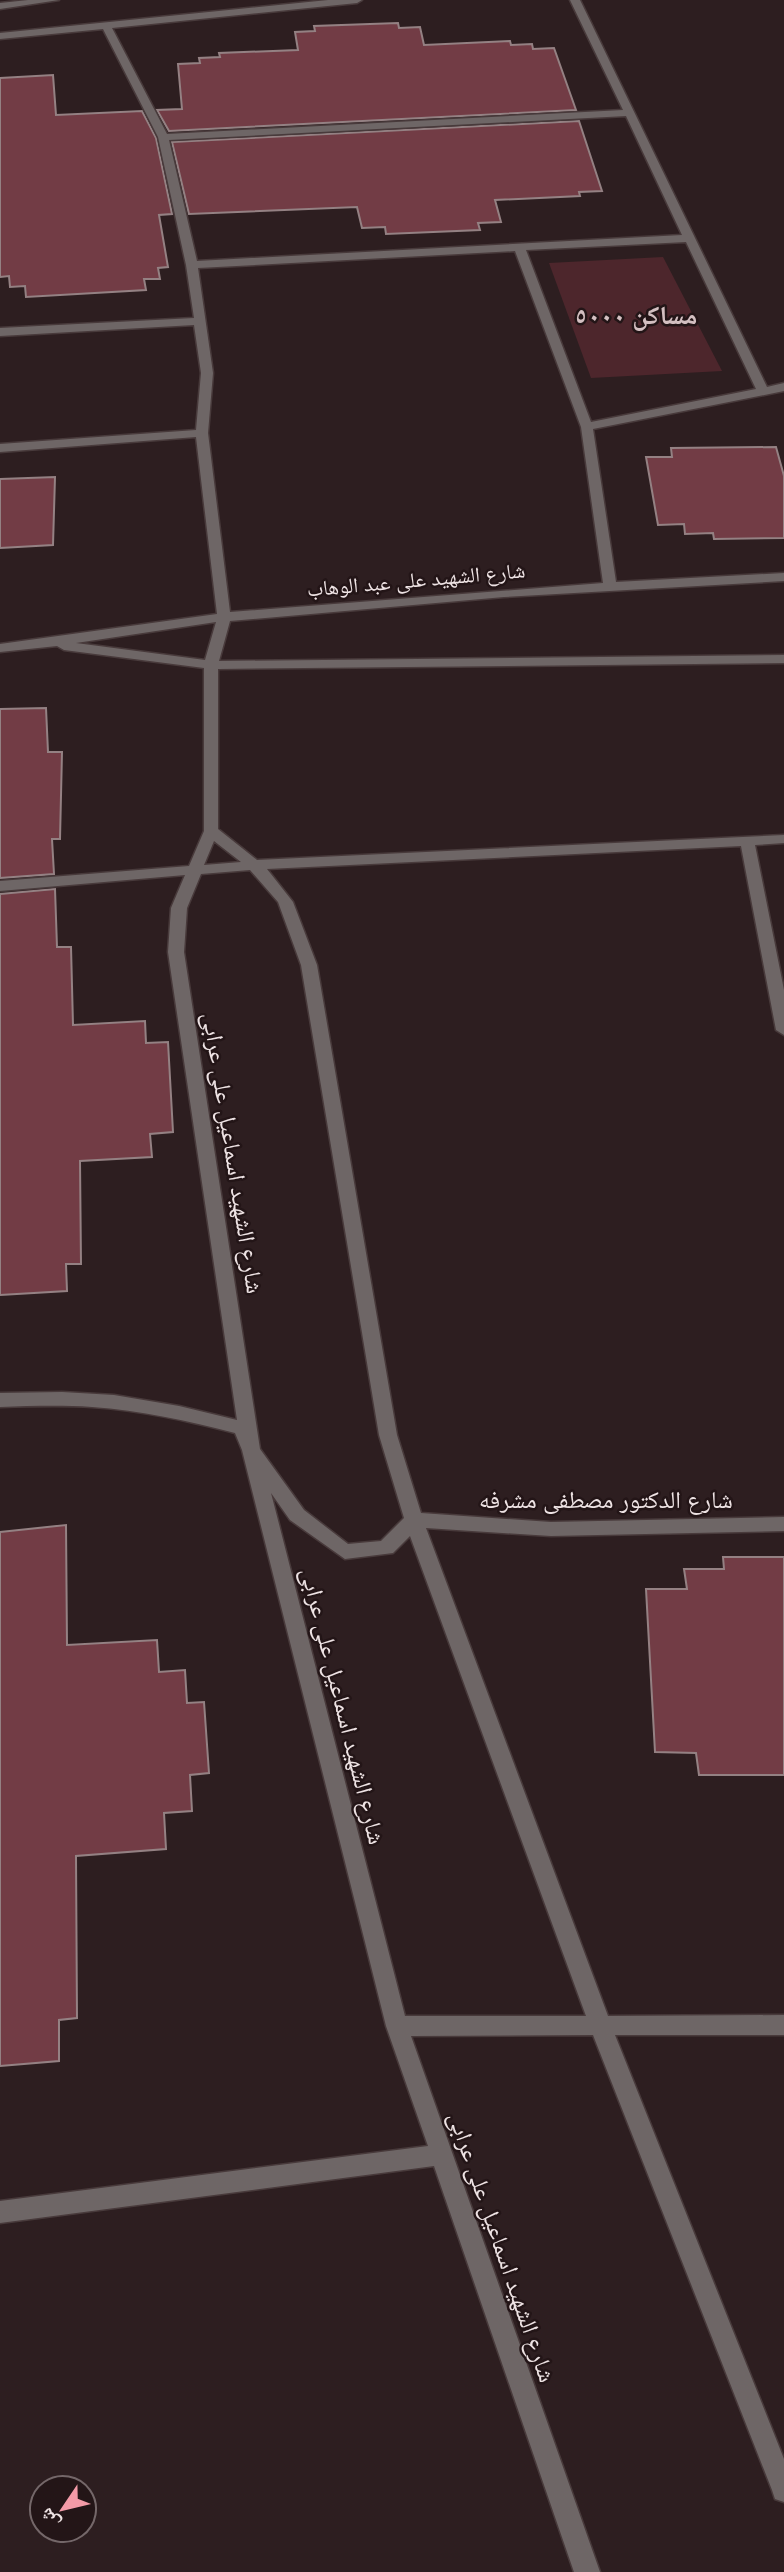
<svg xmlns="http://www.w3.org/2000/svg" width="784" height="2572" font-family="Lora,'Noto Naskh Arabic',serif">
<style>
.green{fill:#4d262c}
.building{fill:#723c45;stroke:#948183;stroke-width:2}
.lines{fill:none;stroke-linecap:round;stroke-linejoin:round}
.minor-casing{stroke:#483a3b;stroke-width:3}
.minor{fill:#6e6666;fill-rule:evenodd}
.labels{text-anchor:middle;stroke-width:5;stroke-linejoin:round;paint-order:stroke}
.far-street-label{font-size:21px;fill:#eee3e4;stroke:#231517}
.street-label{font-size:24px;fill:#eee3e4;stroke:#231517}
.far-district-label{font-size:26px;font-weight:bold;fill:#d3bfc1;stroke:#231517}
</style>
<rect width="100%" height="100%" fill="#2d1e20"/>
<!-- green -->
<polygon class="green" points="663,257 722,371 591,378 549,263"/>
<!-- building -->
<g class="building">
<polygon points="398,23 399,28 420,27 424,45 510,41 511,45 532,44 533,49 554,48 576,110 169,131 157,110 182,109 178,64 200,63 199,58 220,57 219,53 298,50 295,32 315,31 314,26"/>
<polygon points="53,75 56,115 142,111 156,138 172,214 159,215 168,267 158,268 160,279 144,279 146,290 26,297 25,286 10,287 9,276 0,277 0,78"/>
<polygon points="579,121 602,191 579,192 580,196 495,200 501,222 478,223 480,230 386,234 385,227 362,228 357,207 189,214 172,142"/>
<polygon points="776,447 784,476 784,538 714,539 713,533 685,534 684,524 658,525 646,457 672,457 671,448"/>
<polygon points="55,477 53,545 0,548 0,479"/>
<polygon points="46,708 48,752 62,752 60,839 52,839 54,874 0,878 0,709"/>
<polygon points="55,889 57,947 71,947 73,1025 145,1021 146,1043 168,1042 173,1132 150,1134 152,1157 80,1161 81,1264 66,1264 67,1291 0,1295 0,894"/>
<polygon points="66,1525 67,1645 157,1640 159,1672 185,1670 187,1703 204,1702 209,1773 190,1775 192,1811 164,1813 166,1849 76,1856 77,2018 59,2020 59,2061 0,2066 0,1532"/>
<polygon points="723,1557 784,1557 784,1775 699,1775 696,1753 655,1752 646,1589 687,1589 684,1569 724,1569"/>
</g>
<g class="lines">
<!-- minor casing -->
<g class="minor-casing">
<g id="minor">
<polygon points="28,0 59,0 0,9 0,3"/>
<path d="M328 0H362L357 3 112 28 167 134 623 110 570 0H580L767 387 784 383V391L593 429 616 582 784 573V581L504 597 230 621 219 661 784 655V663L218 669V829L257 860 784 835V843L755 845 784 990V1035L776 1030 741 846 267 869 293 902 317 965 397 1435 421 1513 551 1522 784 1517V1531L551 1536 426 1528 608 2016 784 2015V2035H615L784 2459V2502L775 2499 772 2490 593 2035 411 2036 600 2572H574L434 2166 0 2223V2201L428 2146 386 2026 242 1450 235 1433C188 1421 140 1410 92 1407 61 1405 31 1406 0 1407V1393L62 1392 114 1395 179 1406 237 1420 168 952 171 908 185 875 0 891V881L189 866 204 831V668L64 650 57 646 0 652V644L217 614 196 437 0 452V444L196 430 201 373 194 325 0 336V328L194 318 186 265 158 137 103 29 0 39V33ZM626 116 682 235 197 261 169 140ZM686 242 756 389 591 422 526 250ZM515 251 581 427 603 583 230 612 208 433 213 373 198 268ZM216 622 205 660 76 643ZM214 841 241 862 204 865ZM250 870 278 902 301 965 379 1435 404 1518 381 1541 348 1544 304 1510 260 1449 184 952 187 908 201 874ZM271 1493 290 1520 345 1559 393 1553 410 1536 586 2016H405Z"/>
</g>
</g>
<!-- minor -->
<use href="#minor" class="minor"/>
</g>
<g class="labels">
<!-- far-street labels -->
<g class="far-street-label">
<text transform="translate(416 580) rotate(-5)" y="7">شارع الشهيد على عبد الوهاب</text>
</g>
<!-- street labels -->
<g class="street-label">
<text transform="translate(233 1153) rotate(81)" y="8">شارع الشهيد اسماعيل على عرابى</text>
<text x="606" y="1508">شارع الدكتور مصطفى مشرفه</text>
<text transform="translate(343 1706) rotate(76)" y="8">شارع الشهيد اسماعيل على عرابى</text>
<text transform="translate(502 2247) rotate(71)" y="8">شارع الشهيد اسماعيل على عرابى</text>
</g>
<!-- far-district labels -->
<g class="far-district-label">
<text x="636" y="324">مساكن ٥٠٠٠</text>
</g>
</g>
<!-- north arrow -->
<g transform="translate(63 2509) rotate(235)"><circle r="33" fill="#231517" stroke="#746769" stroke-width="2"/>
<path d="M0-5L12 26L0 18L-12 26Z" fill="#f39aa7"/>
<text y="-10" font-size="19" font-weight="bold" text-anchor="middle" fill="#eee3e4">ش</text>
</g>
</svg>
